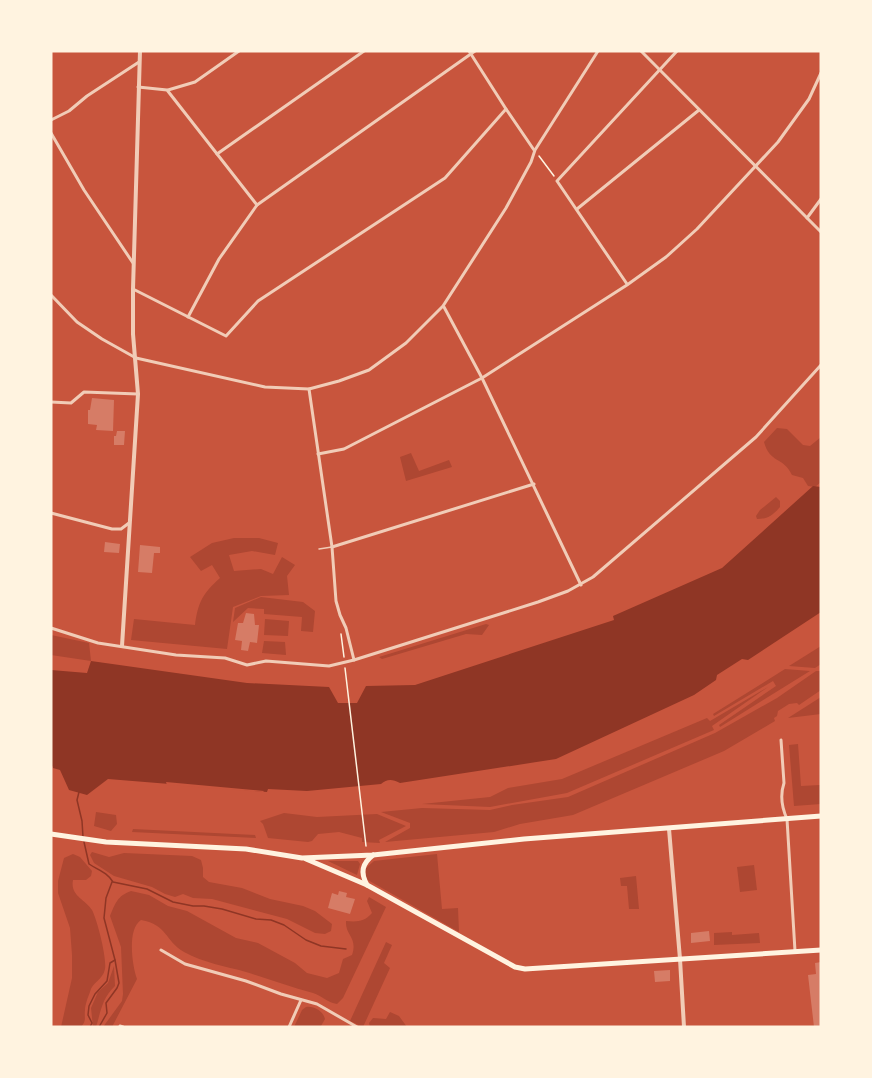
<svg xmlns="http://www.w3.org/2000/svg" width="872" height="1078" font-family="Barlow,sans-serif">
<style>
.green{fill:#ae4732}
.water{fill:#8f3625}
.pier{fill:#c8553d}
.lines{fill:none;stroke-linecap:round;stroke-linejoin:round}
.stream{stroke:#8f3625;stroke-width:1.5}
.building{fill:#d67c66}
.path{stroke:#fff3e0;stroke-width:1.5}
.service{stroke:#f1ccb7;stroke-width:1.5}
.minor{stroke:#f1ccb7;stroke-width:3}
.tertiary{stroke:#f1ccb7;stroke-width:4}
.primary{stroke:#fff3e0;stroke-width:5}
</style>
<rect width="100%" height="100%" fill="#c8553d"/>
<!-- green -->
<g class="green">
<path d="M777 428 787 429 803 445 810 446 821 437V482L815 487 808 486 803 478 792 475C783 456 770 464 764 442Z"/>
<polygon points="411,453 419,471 449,460 452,467 406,481 400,457"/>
<path d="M776 497 780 501V507C773 515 768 519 757 519L756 516 760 510Z"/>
<path d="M234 538H259L278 543 275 555 252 551 229 555 234 571 261 569 273 574 282 557 295 565 287 576 289 595 261 596 233 607 227 649 131 640 134 619 195 625C198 602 203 593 220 578L212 565 201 571 190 557 212 543Z"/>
<polygon points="261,597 303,602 315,611 313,632 301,631 302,617 264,614 264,609 248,608 233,622 235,608"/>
<polygon points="265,619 289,621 288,636 264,635"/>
<polygon points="486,624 489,625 482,635 466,634 382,659 379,657"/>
<polygon points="51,635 89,643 91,661 51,655"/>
<polygon points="264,641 285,642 286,655 262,653"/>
<polygon points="821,646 821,664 815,668 789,666"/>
<polygon points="785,669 810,671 720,727 719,725 776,686 773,681 714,716 713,714"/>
<polygon points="816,671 821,671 821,690 799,705 797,703 789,704 778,711 777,716 774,718 775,721 724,751 573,815 520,824 494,832 385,842 410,828 410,823 381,812 422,808 490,810 512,805 568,797 715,733 777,698"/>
<polygon points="768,687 712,726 714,730 567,793 490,807 422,804 490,797 508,788 562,779 707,718 710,721"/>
<polygon points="821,697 821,714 788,718"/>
<polygon points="798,744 801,786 820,785 821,804 794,806 789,745"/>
<polygon points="96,812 116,815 117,824 111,831 94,826"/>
<polygon points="284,813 317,817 377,814 406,826 379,840 380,843 362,842 362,838 339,832 318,834 312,841 308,842 268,838 263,824 260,821"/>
<polygon points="133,829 255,835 256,838 132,832"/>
<polygon points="92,852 109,857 124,853 192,856 201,860 203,868 203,877 209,882 242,888 270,899 303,906 315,911 332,924 331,931 325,934 315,933 287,919 212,899 193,898 183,894 175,897 165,894 152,887 114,876 94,863 90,855"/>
<path d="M73 854 80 857 92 871 91 876 86 880H73C70 896 85 899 92 910 97 919 107 958 105 969 103 980 92 982 90 992 88 997 85 1005 85 1010 84 1018 87 1020 81 1027H61L72 978V955L70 928 58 893V881L64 858Z"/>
<polygon points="437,854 442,909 458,908 459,932 366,879 366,868 374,861"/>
<polygon points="328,861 358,861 360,864 357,875"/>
<polygon points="754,865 757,890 740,892 737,867"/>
<polygon points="636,876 639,909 629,909 627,886 621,886 620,878"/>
<path d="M131 891 149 895 168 906 187 911 236 938 258 943 295 963 307 973 327 978 339 973 343 959 352 955C358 937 345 936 346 921 357 922 364 922 372 913L367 901 369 897 386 907 343 998 337 1004C328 1003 322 996 313 993 290 987 268 979 246 972 225 966 204 963 184 952 164 940 168 925 141 920 127 929 132 965 137 979L112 1027H103L122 1001 123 994 121 947 110 916C115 904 117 896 131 891Z"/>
<polygon points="732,932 732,935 759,933 760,943 714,945 714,933"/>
<polygon points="386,942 392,945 384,963 390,968 363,1027 350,1021"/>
<path d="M114 966 115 986C102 998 101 1011 96 1027H93L91 1008 98 992 108 983Z"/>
<path d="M306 1007C314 1006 323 1011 325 1019L321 1026 294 1027 302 1010Z"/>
<polygon points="390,1012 399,1016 407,1027 370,1027 369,1023 373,1018 386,1019"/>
</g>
<!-- water -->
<path class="water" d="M813 486 821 487V612L748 660 742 659 717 675 716 680 694 695 556 759 400 783C392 779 387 779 381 784L307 791 268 789 267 792 108 779 87 795 69 790 60 770 53 768 51 763V670L87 673 91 661 247 683 329 687 338 703H357L366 686 415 685 614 620 613 616 722 568Z"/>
<!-- pier -->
<polygon class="pier" points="166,782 264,791 263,792 167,785"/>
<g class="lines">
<!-- stream -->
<g class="stream">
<polyline points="79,792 77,800 82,821 83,837"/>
<path d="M84 842 89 864C98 870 107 872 113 882L147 889 173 902 193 906H204L222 909 256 919 271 920 284 925 306 940 321 946 346 949"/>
<polyline points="90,1027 92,1023 88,1015 89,1006 95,994 107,981 110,963 115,960 104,918 106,898 112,882"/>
<polyline points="99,1027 107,1013 106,1003 117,988 119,983 115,960"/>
</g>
</g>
<!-- building -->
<g class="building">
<polygon points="92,398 114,400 113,431 96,430 97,425 88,424 88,410 90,410"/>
<polygon points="117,431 125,431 124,445 114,445 114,436 116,436"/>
<polygon points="105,542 120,544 119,553 104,552"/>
<polygon points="140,545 160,547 160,553 154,553 152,573 138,572"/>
<polygon points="246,613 254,614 255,625 259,625 257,643 250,642 248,651 241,650 242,641 235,640 238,623 243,623"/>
<polygon points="339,891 347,893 346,897 355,899 350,914 328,908 332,893 338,895"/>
<polygon points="709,931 710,941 691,943 691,933"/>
<polygon points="821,962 821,1027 814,1027 808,975 816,974 815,963"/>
<polygon points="670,970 670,981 655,982 654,971"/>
</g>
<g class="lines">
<!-- path -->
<g class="path">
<polyline points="539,156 554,176"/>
<polyline points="341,634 344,657"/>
<polyline points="345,668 366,846"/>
</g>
<!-- service -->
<polyline class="service" points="319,549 332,547"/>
<!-- minor -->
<g class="minor">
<polyline points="469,51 506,109 534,150"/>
<polyline points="641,51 821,232"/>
<polyline points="138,87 167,90 257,205"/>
<polyline points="168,90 195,82 239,51"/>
<polyline points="51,120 69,111 87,96 139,62"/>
<polyline points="51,133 84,190 133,263"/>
<polyline points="217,154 364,51"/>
<polyline points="577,209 699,110"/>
<polyline points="807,218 821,199"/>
<polyline points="627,284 557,181 677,51"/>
<polyline points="133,289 226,336 258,301 445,178 506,109"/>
<polyline points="51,295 77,322 102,339 136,358 265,387 309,389 339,381 369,370 406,343 443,306 506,208 531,162 535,150 598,51"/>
<polyline points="444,307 482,378 581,585"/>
<polyline points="188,317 219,259 257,205 475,51"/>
<polyline points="309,389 332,547 336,601 340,615 346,628 354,660"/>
<polyline points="51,402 71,403 84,392 138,394"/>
<polyline points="318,454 344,449 482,378 627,285 666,257 697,229 778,142 809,99 821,73"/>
<polyline points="51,513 112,529 121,529 129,523"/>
<polyline points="332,547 534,484"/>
<polyline points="51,628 98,643 176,655 225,658 247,665 266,661 329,666 354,660 538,602 568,591 593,577 756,437 821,365"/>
<path d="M781 740 784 783C780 795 782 808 787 819L795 951"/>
<polyline points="161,950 185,964 246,981 281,994 317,1004 357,1027"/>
<polyline points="120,1026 123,1027"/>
<polyline points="289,1027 301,1000"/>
</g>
<!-- tertiary -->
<g class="tertiary">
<polyline points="122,646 138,394 133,334 133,289 140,51"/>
<polyline points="669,829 680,959 684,1027"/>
</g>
<!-- primary -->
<g class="primary">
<polyline points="51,834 106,842 246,849 302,858 373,855 524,839 821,816"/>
<polyline points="306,859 367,885 515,967 525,969 821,950"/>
<path d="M367 885C360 872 362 864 373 855"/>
</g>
</g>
<!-- border -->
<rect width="872" height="1078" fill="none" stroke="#fff3e0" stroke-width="105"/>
</svg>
